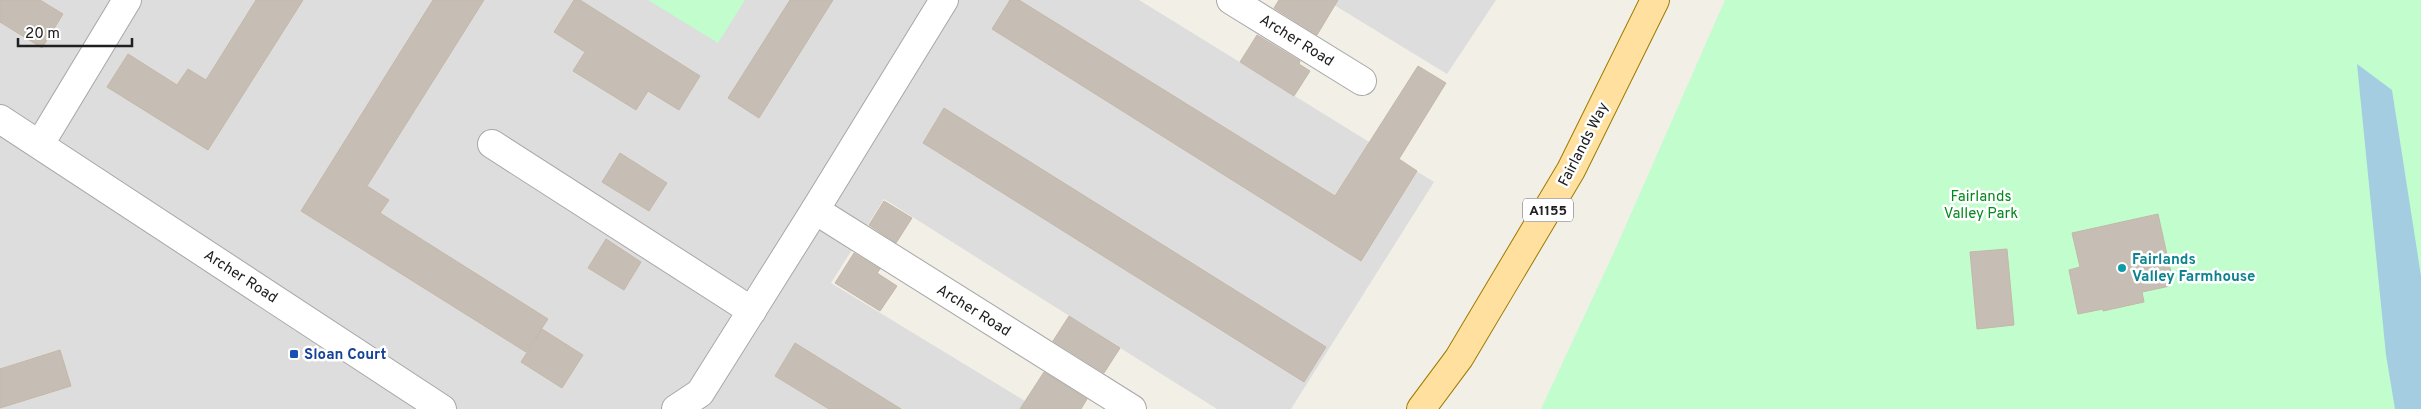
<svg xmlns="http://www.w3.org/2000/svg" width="2421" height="409" font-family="Overpass,sans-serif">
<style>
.residential{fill:#dedddd}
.park{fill:#c1fdcd}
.water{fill:#a4cde2}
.building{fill:#c6beb5;stroke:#c4b7a7}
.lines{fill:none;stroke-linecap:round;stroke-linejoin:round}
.minor-casing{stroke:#a7a7a7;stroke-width:30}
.primary-casing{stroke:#9d7a00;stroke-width:30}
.minor{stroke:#fff;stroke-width:28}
.primary{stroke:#ffe09e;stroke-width:28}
.culture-dot{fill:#0f9aa8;stroke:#fff;stroke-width:2}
.transit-dot{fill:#1a4fb4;stroke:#fff;stroke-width:2}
.labels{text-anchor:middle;stroke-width:5;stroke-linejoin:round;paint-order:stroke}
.shield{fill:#fff;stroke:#636363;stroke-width:1}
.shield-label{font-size:14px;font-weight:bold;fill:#202020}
.street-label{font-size:15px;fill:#202020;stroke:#fff}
.park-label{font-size:15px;fill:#03891d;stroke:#fff}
.culture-label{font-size:15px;font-weight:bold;fill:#0d838f;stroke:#fff;text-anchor:start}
.transit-label{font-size:15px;font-weight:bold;fill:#164399;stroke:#fff;text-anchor:start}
</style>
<rect width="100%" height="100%" fill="#f1efe6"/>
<!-- residential -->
<g class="residential">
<polygon points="0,0 1139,0 1434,182 1291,409 1217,409 884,199 831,283 1038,409 0,409"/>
<polygon points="1326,0 1496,0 1447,74"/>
</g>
<!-- park -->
<g class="park">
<polygon points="648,0 745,0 718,43"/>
<polygon points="1725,0 2421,0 2421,409 1541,409 1615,250"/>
</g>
<!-- water -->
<polygon class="water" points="2357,64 2392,90 2421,276 2421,409 2395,409 2386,355"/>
<!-- building -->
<g class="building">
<polygon points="0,0 40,0 63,14 42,48 0,22"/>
<polygon points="256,0 303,0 208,150 107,87 128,54 177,85 188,69 206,80"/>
<polygon points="433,0 484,0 367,186 389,200 380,213 548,319 526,352 301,211"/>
<polygon points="574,0 580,0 700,76 679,110 648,91 636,110 573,71 585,52 554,32"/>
<polygon points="790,0 833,0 759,118 728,98"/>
<polygon points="1010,0 1019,0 1335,196 1418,66 1446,83 1399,159 1417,171 1361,261 992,29"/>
<polygon points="1279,0 1338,0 1317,35 1274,8"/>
<polygon points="1257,35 1300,61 1299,64 1310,71 1294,96 1240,62"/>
<polygon points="944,108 1326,347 1304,382 923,143"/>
<polygon points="620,153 667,183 649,211 602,182"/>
<polygon points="884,201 912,218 896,243 869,225"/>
<polygon points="2158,214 2172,277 2168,278 2170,286 2142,292 2144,302 2103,311 2103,309 2078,314 2069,270 2080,267 2072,233"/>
<polygon points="606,239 641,262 624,290 588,268"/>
<polygon points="2007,249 2014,325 1977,329 1970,252"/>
<polygon points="854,253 880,269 877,273 897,286 880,311 835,283"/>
<polygon points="1069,316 1120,348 1104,373 1053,341"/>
<polygon points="542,329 583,355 562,388 521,362"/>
<polygon points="795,343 840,371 901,409 829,409 775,376"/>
<polygon points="60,350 71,386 0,408 0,369"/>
<polygon points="1044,372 1087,399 1081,409 1020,409"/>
</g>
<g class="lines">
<!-- minor casing -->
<g class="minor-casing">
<g id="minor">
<polyline points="1231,0 1362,81"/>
<polyline points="0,119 442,409"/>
<polyline points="40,144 127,0"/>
<polyline points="492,144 752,311"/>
<polyline points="815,210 1132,409"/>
<polyline points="676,409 700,393 815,210 944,0"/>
</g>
</g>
<!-- primary casing -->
<g class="primary-casing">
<polyline id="primary" points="1421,409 1459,358 1571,170 1655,0"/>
</g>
<!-- minor -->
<use href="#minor" class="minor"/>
<!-- primary -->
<use href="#primary" class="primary"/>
</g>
<!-- markers -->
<circle class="culture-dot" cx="2122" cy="268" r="5"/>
<rect class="transit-dot" x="289" y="349" width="10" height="10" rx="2.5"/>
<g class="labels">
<!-- shield labels -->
<rect class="shield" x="1523" y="198.5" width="50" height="23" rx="4"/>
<g class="shield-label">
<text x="1548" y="215">A1155</text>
</g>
<!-- street labels -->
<g class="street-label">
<text transform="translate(1297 40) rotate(32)" y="5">Archer Road</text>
<text transform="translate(1583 144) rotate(-63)" y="5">Fairlands Way</text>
<text transform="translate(241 276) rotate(33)" y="5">Archer Road</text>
<text transform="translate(974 310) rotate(32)" y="5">Archer Road</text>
</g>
<!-- park labels -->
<g class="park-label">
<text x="1981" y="201">Fairlands<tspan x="1981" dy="17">Valley Park</tspan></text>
</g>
<!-- culture labels -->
<g class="culture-label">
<text x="2132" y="264">Fairlands<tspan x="2132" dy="17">Valley Farmhouse</tspan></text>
</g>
<!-- transit labels -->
<g class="transit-label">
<text x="304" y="359">Sloan Court</text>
</g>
</g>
<!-- scale -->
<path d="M18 38v8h114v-8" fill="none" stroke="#202020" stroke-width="2.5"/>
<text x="25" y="38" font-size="15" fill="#202020" stroke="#ffffff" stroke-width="4" paint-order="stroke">20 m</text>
</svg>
